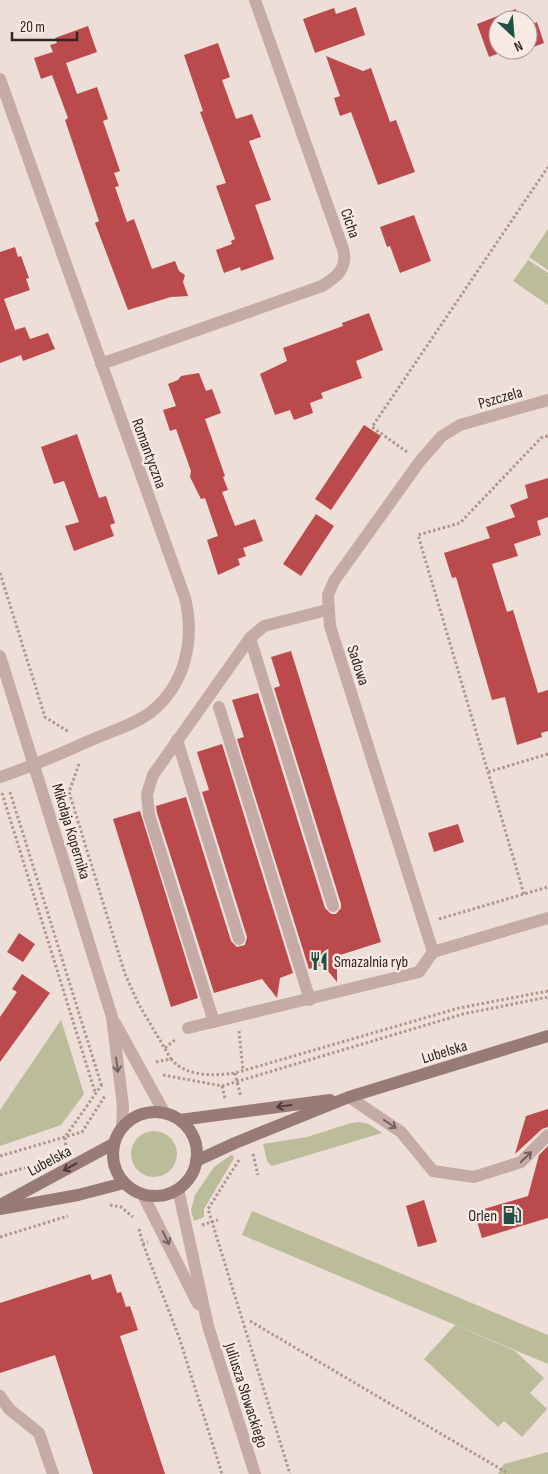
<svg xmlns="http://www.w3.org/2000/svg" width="548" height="1474" font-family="'Sofia Sans Condensed',sans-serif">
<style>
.green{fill:#babc9a}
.building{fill:#bb4a4d}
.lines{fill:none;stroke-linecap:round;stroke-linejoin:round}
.path{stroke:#b19590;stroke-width:3;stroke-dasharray:2.5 2.5;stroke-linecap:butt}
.service{stroke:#c5aba6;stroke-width:12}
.minor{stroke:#c5aba6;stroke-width:12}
.tertiary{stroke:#c5aba6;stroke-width:12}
.secondary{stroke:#987a77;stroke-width:12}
.oneway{stroke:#746260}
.oneway2{stroke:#4c3b3a}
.labels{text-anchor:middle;stroke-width:5;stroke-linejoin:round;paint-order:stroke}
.street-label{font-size:16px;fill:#322626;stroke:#f7e9e4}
.poi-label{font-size:16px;fill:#322626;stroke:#f7e9e4;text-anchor:start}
</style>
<rect width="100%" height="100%" fill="#eeded8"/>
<!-- green -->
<g class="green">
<polygon points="548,229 548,270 529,257"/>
<polygon points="528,260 548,273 548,305 513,281"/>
<polygon points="61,1020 84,1094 61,1125 0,1146 0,1110"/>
<polygon points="359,1122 369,1124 382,1133 272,1166 267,1161 263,1144 307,1137 351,1123"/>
<circle cx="154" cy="1154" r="23"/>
<polygon points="231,1155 234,1156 233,1160 204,1209 204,1217 194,1221 191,1210 195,1195 214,1167"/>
<polygon points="252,1211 548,1335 548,1364 242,1235"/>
<polygon points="455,1325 515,1351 544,1378 530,1393 547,1409 522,1437 504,1421 498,1427 424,1359"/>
<polygon points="548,1452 548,1474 498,1474 504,1464"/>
</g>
<!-- building -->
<g class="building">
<polygon points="356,7 365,35 315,53 303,19 334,8 336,14"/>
<polygon points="516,9 520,20 498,20 498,50 508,50 489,57 477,24"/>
<polygon points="537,22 544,43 528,49 528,26"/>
<polygon points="88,26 97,52 66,63 77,94 97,87 108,119 103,121 120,171 114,173 119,186 115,187 127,222 134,219 152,269 175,261 179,271 185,275 183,282 188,296 171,297 128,310 95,223 99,221 65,120 68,118 52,75 41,79 34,58 53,52 50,45 57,43 55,38"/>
<polygon points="218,43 230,77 222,80 236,119 252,114 261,137 249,141 271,200 255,205 274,259 241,271 240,267 224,273 216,250 232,244 231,241 235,239 216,186 226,183 200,112 203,111 184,55"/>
<polygon points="326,56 363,71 371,68 390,122 396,120 415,172 378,185 351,112 340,116 334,98 340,96"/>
<polygon points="414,215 431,261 400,273 390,246 387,247 380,227"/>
<polygon points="15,247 18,257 21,256 29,278 26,279 30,290 4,299 15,330 25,327 30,339 48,333 55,349 23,361 21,355 0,363 0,252"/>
<polygon points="369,313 383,350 356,361 362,378 321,393 323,398 310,403 313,413 294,420 290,410 275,415 260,374 287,361 283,348 343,326 342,323"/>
<polygon points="199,373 206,391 212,389 221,413 205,419 225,476 223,477 228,490 222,492 235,526 255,519 263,541 243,548 246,556 238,559 240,565 218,575 207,540 218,536 205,498 201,499 190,477 191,471 176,429 170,431 163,410 176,406 168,384 178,380 181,376"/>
<polygon points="364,425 381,436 331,510 315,499"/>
<polygon points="77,434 99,498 106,496 115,523 110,525 114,536 74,551 65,526 79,522 64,481 54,484 41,447"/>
<polygon points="548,478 548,517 537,521 541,535 514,544 518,556 492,564 507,612 513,610 538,693 548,690 548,731 541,733 542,737 517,745 505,697 492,700 456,577 452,578 444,553 490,538 486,527 515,517 510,505 528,498 525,485"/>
<polygon points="316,514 334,526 301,576 283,564"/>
<polygon points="291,651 381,942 337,956 337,982 323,965 309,969 237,739 244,737 232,700 258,693 325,908 331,914 336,914 341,908 341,904 274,688 280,686 271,657"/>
<polygon points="222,744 293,973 280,978 277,998 262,979 214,993 157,813 156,806 186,797 231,941 237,947 245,945 247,937 202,792 209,790 197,752"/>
<polygon points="140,811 198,998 171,1007 113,819"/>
<polygon points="458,824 464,842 434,852 428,833"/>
<polygon points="19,933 35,944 23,962 7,952"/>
<polygon points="22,974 50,993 0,1062 0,1017 17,992 12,989"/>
<polygon points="548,1109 548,1127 542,1129 515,1154 526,1116"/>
<polygon points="548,1146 548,1218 482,1238 474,1212 528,1196 539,1155"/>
<polygon points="424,1200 437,1242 418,1247 406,1206"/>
<polygon points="90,1274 92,1280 111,1274 117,1293 121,1292 126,1307 130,1306 138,1330 120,1336 165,1474 93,1474 55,1355 0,1373 0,1303"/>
</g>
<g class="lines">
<!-- path -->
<g class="path">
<polyline points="407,452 372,427 548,167"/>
<polyline points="0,573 45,717 69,732"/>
<polyline points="79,764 69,792 125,974 138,1003 171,1059"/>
<polyline points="488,772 548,754"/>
<polyline points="10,792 102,1087"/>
<polyline points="2,793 95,1092"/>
<polyline points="524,894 418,535 460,523 541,438 548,436"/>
<polyline points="439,919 548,887"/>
<polyline points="239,1031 243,1070"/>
<polyline points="165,1048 176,1039"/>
<path d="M156 1062 171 1059C186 1077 214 1076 235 1073L459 1008 548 991"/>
<polyline points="235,1073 241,1097"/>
<polyline points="163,1075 222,1086 463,1014 548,997"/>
<polyline points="222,1086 225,1098"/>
<polyline points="66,1150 65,1137 103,1083"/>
<polyline points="253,1154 258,1175"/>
<polyline points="0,1156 82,1132 105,1096"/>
<polyline points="239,1160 208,1209 290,1474"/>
<polyline points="0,1175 38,1164"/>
<polyline points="110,1205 121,1207 133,1217"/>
<polyline points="202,1225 218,1220"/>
<polyline points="139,1229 143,1244 148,1242"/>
<polyline points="0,1237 68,1216"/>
<polyline points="143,1244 179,1337 222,1474"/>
<polyline points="250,1321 509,1474"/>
</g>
<!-- service -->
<g class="service">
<polyline points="250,638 333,906"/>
<polyline points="219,707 310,1000"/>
<polyline points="177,740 239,939"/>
<polyline points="214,1022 149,815 147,794 153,775 250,638 264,626 327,610"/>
<polyline points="349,1097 401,1132 433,1171 474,1177 521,1162 548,1135"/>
<polyline points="0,1396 9,1409 39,1433 53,1474"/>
</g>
<!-- minor -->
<g class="minor">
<path d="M0 79 185 598C195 639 186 684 151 712 134 725 109 732 89 741 60 754 31 767 0 777"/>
<path d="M101 364 322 286C337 277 348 268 343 249L255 0"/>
<polyline points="433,952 330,626 328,595 334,581 420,461 442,436 460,425 548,400"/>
<polyline points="188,1028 419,972 433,952 548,918"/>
</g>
<!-- tertiary -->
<g class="tertiary">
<polyline points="0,656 112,1017 123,1106 122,1127"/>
<polyline points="115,1023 164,1112"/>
<polyline points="178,1189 208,1326 255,1474"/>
<polyline points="143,1195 198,1304"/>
</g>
<!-- secondary -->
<g class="secondary">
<circle cx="155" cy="1154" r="42"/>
<polyline points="180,1120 330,1100"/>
<polyline points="196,1161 235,1143 349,1097 548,1036"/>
<polyline points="0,1205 113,1144"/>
<polyline points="0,1209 78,1195 124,1183"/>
</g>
</g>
<!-- one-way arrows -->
<defs><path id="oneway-shaft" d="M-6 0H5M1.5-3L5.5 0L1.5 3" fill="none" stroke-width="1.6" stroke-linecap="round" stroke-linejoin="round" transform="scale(1.25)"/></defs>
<g class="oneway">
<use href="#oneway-shaft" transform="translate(117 1065) rotate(83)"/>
<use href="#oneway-shaft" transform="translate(390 1124) rotate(34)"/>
<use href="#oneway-shaft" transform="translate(526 1157) rotate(-44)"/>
<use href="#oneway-shaft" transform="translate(166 1238) rotate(64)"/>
</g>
<g class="oneway2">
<use href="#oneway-shaft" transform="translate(284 1106) rotate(172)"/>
<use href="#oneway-shaft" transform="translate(70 1167) rotate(152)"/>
</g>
<!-- icons -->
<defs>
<g id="restaurant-bare" transform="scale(1.5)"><path d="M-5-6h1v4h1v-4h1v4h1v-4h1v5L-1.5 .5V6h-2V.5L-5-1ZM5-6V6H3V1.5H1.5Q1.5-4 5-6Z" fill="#1f4f45" stroke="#f7e9e4" stroke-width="2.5" paint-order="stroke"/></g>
<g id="fuel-bare" transform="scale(1.5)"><path d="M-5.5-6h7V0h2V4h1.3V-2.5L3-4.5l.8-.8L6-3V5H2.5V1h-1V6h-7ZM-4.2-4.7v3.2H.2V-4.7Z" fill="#1f4f45" stroke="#f7e9e4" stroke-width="2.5" paint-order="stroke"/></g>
</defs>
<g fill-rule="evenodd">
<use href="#restaurant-bare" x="319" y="961"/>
<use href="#fuel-bare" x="512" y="1215"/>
</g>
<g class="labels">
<!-- street labels -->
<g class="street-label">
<text transform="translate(351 223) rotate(71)" y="6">Cicha</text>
<text transform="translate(500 397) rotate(-16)" y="6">Pszczela</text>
<text transform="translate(150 453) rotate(70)" y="6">Romantyczna</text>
<text transform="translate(359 665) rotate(72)" y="6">Sadowa</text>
<text transform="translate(72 831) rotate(73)" y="6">Mikołaja Kopernika</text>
<text transform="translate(444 1051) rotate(-17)" y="6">Lubelska</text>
<text transform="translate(49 1160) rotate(-28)" y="6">Lubelska</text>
<text transform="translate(247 1395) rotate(72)" y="6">Juliusza Słowackiego</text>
</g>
<!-- poi labels -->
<g class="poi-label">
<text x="334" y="967">Smazalnia ryb</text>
<text x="497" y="1221" text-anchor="end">Orlen</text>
</g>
</g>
<!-- north arrow -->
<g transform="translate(513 35) rotate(154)"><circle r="24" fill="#f7e9e4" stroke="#a89b98"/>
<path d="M0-4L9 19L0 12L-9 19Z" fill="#1f4f45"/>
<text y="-8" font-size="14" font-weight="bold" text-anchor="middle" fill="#322626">N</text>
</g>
<!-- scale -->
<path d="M12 32v8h65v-8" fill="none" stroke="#322626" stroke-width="2.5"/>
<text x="20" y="32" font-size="15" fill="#322626" stroke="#f7e9e4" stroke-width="4" paint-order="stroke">20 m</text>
</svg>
